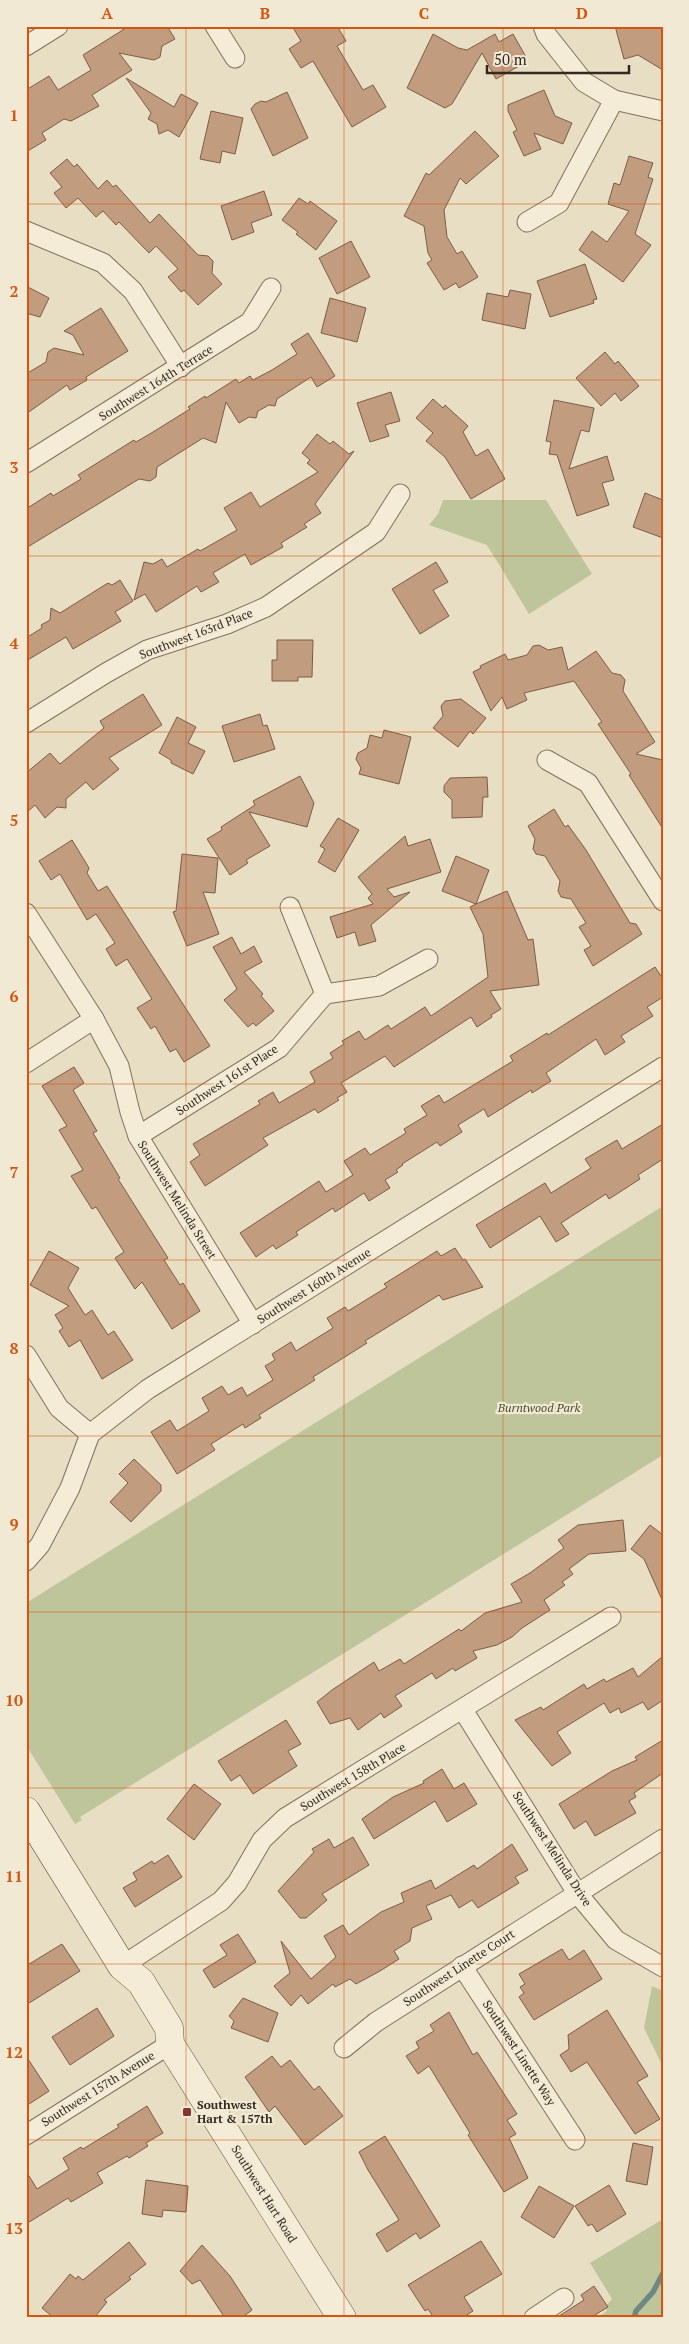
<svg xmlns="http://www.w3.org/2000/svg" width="689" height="2344" font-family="'PT Serif',serif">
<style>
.green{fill:#bfc59a}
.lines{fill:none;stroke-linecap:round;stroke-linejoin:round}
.stream{stroke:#6e8983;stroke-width:5.5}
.building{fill:#c29c7f;stroke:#7d5c46}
.minor-casing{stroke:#81715d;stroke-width:21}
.secondary-casing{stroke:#635240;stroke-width:29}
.minor{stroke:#f4ecd7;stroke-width:19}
.secondary{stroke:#f4ecd7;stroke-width:28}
.grid{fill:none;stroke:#d6540e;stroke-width:1;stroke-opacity:0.55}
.poi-dot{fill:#893534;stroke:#f1e9d3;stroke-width:2}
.labels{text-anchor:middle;stroke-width:4.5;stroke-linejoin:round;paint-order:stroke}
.street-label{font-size:12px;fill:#33291f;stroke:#f1e9d3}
.park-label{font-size:12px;font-style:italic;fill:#434d28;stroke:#f1e9d3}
.poi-label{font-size:12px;font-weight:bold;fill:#33291f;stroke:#f1e9d3;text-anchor:start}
.neatline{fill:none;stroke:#d6540e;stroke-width:2}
.grid-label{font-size:16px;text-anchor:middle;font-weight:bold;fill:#d6540e}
</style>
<rect width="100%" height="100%" fill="#e8dec4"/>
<!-- green -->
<g class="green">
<polygon points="443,500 546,500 592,574 529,614 487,545 429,525 438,514"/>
<polygon points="663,1206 663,1455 80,1817 82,1820 75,1824 26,1745 26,1603"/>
<polygon points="652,1986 663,1991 663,2067 644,2028"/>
<polygon points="663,2219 663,2311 660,2318 597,2318 607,2311 606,2306 612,2299 590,2263"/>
</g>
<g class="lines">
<!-- stream -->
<polyline class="stream" points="634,2318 636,2311 653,2292 663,2273"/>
</g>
<!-- building -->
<g class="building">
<polygon points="129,26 167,26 175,39 162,46 160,57 154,60 119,53 132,70 92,95 99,106 71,121 64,119 42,133 46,140 26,152 26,90 49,76 58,90 91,70 83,55"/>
<polygon points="292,26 337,26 346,41 337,46 363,90 373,85 386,107 352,127 313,61 301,68 289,49 301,41"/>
<polygon points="615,26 663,26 663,70 638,55 624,59"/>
<polygon points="433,34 458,48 467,50 495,34 499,42 513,34 526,57 518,61 521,65 496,79 482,53 452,104 445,108 407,88"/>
<polygon points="126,78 174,107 181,94 198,103 179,137 168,130 159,134 157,124 148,119 151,113"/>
<polygon points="544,90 555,116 572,123 563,144 534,133 541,149 524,156 513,132 517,130 508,111 508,105"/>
<polygon points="287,92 308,138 273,156 251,109 255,104 261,101 266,102"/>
<polygon points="211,111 243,118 235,154 222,151 220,163 200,159"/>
<polygon points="475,131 499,156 466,184 460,178 444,210 447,237 457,254 462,251 478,277 459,288 456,283 444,290 427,263 432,260 428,253 424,226 404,216 426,173 429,175"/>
<polygon points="629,156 653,163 648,177 653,179 635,234 651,245 623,282 579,250 592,231 607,242 629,211 608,204 614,183 620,185"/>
<polygon points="67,159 74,167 77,164 98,189 107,180 113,187 116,185 150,223 159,214 198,255 208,256 213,261 212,273 222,284 198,305 184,290 181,292 168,277 178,269 156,246 149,253 119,222 116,225 103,211 96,217 78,198 66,208 54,193 62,187 50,173"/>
<polygon points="264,191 272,215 251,223 254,232 232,240 221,206"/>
<polygon points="299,198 308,204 310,201 337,221 316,250 296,234 298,232 282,220"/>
<polygon points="351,241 370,277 337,294 319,258"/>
<polygon points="585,264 597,299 593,300 594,303 550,317 537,281"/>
<polygon points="26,286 49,298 40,317 26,313"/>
<polygon points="510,290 531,294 525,329 482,320 487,293 508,297"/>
<polygon points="330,298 366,308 357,342 321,333"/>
<polygon points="101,308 128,351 86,377 87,380 70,390 67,385 26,414 26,374 46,362 48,352 54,348 84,355 73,335 64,331"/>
<polygon points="308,333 335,376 317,387 311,377 277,399 275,406 269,405 258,411 256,418 249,417 239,423 226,402 216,443 203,438 157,467 156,477 150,481 139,479 26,548 26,509 51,493 53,496 81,479 78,475 134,440 136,442 153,432 190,409 188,407 205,396 206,398 236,379 239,383 250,376 253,380 272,370 297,354 291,344"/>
<polygon points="605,352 615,364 618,361 639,386 621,401 615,393 601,406 576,378"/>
<polygon points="391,392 400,421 385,425 389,436 370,442 357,403"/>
<polygon points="433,399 443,408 445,405 468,426 463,432 476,456 488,449 505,479 471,499 445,457 426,441 433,433 416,418"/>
<polygon points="554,400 594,408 589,432 581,430 569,469 607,456 614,480 602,483 609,505 577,516 557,455 549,454 551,442 546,441"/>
<polygon points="317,434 330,444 333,441 349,454 354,451 315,504 321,513 304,524 307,527 281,543 283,547 251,565 245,554 213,573 219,582 201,592 197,586 156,612 145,594 134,600 144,562 153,564 162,559 167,567 198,549 200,551 237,530 224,508 251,492 260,507 318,472 307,463 310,460 302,453"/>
<polygon points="645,493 663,500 663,538 633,527"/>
<polygon points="436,562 448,582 433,590 449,616 420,634 392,589"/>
<polygon points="120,580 133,601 115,612 121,621 73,649 66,637 26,661 26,638 42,628 41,625 50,620 51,608 60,613 108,583 112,585"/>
<polygon points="277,640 313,640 312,677 298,677 298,681 272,681 272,660 277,660"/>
<polygon points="539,645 548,650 562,647 568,670 596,651 612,673 621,675 625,680 623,691 655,742 636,754 663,760 663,829 629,775 631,774 598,724 602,722 574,681 524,693 527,700 507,709 502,697 491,711 473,672 481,668 480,666 505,654 508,660 527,655 533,646"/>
<polygon points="143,694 162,725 109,758 119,769 93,790 86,782 66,799 66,808 57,807 45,818 35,805 26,813 26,773 50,753 60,764 104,728 100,721"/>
<polygon points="461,699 486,718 473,734 470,731 458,747 433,728 443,716 441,706 445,701"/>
<polygon points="260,714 263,726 267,725 275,749 234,762 222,726"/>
<polygon points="177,717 196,727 188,743 205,751 193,774 171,763 171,760 159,753"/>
<polygon points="384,730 411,737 399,784 359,774 361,768 356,759 358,753 367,748 370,735 382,738"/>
<polygon points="300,776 314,803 307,827 249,812 270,846 246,860 248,863 230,875 207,839 222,830 221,827 255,805 253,801"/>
<polygon points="487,777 488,797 483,797 482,817 452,818 452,800 444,792 444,786 450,778"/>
<polygon points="554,809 565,827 568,825 586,850 630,923 636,924 642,934 593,966 584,950 591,946 579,927 586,923 571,899 561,897 558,891 560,881 545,856 536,854 533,849 535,839 528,826"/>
<polygon points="338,818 359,830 335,872 318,862 325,849 320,846"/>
<polygon points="405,836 408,846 430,839 441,872 387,889 394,897 410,892 371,925 376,941 359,946 355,932 337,938 330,917 373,904 368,898 372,894 358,877"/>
<polygon points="72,840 89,868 87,873 98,891 107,886 210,1046 184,1062 176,1049 170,1052 155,1026 151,1029 137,1008 152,999 127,959 116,966 106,949 115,943 96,914 87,920 60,874 51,880 39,861"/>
<polygon points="182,854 218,858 215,893 203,892 219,934 187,946 173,912 176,911"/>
<polygon points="456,856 489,870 476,904 507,891 528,940 533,939 539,985 490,991 501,1009 491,1015 492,1017 477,1027 471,1017 394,1067 385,1056 341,1083 347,1092 337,1098 339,1100 318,1113 315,1109 263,1138 268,1145 205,1186 190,1162 200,1155 193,1144 260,1104 258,1101 273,1092 279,1103 315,1082 310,1072 333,1058 330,1053 344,1044 342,1041 359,1031 365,1040 388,1025 391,1029 425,1007 431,1016 488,977 483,934 470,907 476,904 442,891"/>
<polygon points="232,937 241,954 254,946 262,962 244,972 263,994 261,996 274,1011 256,1026 253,1023 248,1027 224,1000 237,989 213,947"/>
<polygon points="655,967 663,979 663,997 647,1007 653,1016 621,1036 625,1042 605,1055 596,1039 546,1073 551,1081 532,1093 531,1090 488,1117 484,1109 458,1125 462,1132 440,1146 437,1142 402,1164 403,1165 396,1170 398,1172 385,1180 390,1188 369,1201 364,1193 335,1212 333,1208 296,1232 298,1235 276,1249 273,1245 256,1257 240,1233 319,1181 326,1192 353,1175 344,1161 365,1148 370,1155 406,1133 404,1129 427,1115 421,1106 439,1095 444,1103 513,1061 510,1056 547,1033 548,1035"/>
<polygon points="74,1067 84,1083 73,1090 97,1131 93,1133 120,1178 118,1179 168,1258 164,1260 180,1285 183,1283 200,1311 172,1329 142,1282 135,1289 115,1258 124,1252 96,1207 92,1209 71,1176 83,1170 59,1130 67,1126 42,1086"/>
<polygon points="663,1124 663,1159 638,1175 640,1179 609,1199 606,1194 561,1223 569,1234 556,1242 540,1216 490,1248 476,1225 545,1183 551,1193 591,1168 585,1159 617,1140 622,1149"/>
<polygon points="455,1248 463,1260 465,1259 483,1287 443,1300 439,1295 365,1341 367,1343 313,1377 315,1380 259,1415 261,1418 245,1428 243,1424 211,1444 215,1450 177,1474 151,1432 170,1420 177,1431 209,1411 202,1398 222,1386 228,1395 242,1387 247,1396 273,1380 265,1366 275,1360 272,1354 291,1342 296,1351 333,1328 327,1318 345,1307 348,1311 387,1287 384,1284 437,1251 441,1256"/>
<polygon points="49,1251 79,1268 68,1288 85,1315 92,1310 108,1335 114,1331 133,1360 102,1379 80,1340 69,1347 59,1331 63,1328 55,1315 69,1306 30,1285"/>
<polygon points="134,1459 161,1485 161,1491 131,1522 110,1502 128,1483 119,1474"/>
<polygon points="623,1520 626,1551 589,1554 569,1569 573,1574 562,1582 565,1585 544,1600 550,1610 522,1628 512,1637 497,1645 473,1651 477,1658 455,1671 453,1668 436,1679 432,1673 395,1696 402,1706 384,1718 381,1713 358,1730 350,1718 330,1724 317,1702 332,1690 374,1662 379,1671 400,1659 404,1664 459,1629 461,1631 485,1613 522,1602 511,1584 530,1573 564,1548 558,1540 578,1525"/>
<polygon points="650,1525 663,1535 663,1602 644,1559 631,1549"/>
<polygon points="663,1656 663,1700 648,1710 643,1702 621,1713 619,1708 610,1713 604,1703 557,1732 571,1753 552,1766 515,1720 541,1707 543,1710 584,1684 587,1689 604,1679 606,1682 633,1668 638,1677"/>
<polygon points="286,1720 301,1744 288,1751 297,1766 253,1794 240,1775 231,1781 218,1761"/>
<polygon points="663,1740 663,1773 634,1793 636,1797 629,1801 636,1813 595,1836 586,1821 574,1829 559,1804 612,1771 637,1760 635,1757"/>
<polygon points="442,1769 454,1789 464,1783 477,1804 447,1822 435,1801 374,1839 362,1819 393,1797 424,1783 423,1781"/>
<polygon points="194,1784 221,1804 194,1840 167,1819"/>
<polygon points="353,1837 369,1865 322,1894 327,1900 306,1918 300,1918 278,1891 314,1852 312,1849 329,1839 334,1848"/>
<polygon points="512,1844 528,1870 515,1877 519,1883 478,1908 472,1900 459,1908 451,1895 426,1906 432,1919 412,1928 410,1941 394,1951 399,1959 380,1971 356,1984 350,1979 335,1987 333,1984 308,2004 301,1995 291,2006 274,1986 290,1973 281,1941 311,1979 336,1957 324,1936 343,1925 349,1935 381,1912 404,1902 401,1893 431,1880 435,1889 474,1865 477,1869"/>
<polygon points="168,1855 182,1877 135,1907 123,1888 137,1880 133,1873 152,1861 154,1864"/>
<polygon points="238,1934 256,1962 214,1988 203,1970 227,1955 220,1945"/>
<polygon points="62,1944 80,1971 26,2005 26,1966"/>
<polygon points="562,1949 569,1960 584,1950 602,1979 534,2020 519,1997 524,1993 520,1987 525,1984 519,1974"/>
<polygon points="243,1998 278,2013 268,2042 231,2028 234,2021 229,2016"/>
<polygon points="97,2008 114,2036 70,2065 52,2037"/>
<polygon points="607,2010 648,2076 637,2082 660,2119 635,2134 587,2062 571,2072 560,2055 569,2049 568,2035"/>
<polygon points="449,2012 473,2055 477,2052 517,2114 507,2120 516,2134 509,2138 528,2178 504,2192 468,2135 470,2133 429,2066 418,2074 406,2056 419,2048 416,2042 434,2031 430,2025"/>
<polygon points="26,2056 49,2091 26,2106"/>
<polygon points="272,2056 281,2067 290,2060 314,2090 319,2086 343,2116 305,2145 275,2106 269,2112 245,2077"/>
<polygon points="147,2106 163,2133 146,2143 148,2146 129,2158 127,2156 97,2173 103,2183 71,2202 68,2198 26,2224 26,2171 37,2189 69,2169 63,2158 81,2147 83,2149 119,2127 117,2125"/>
<polygon points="385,2136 440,2226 420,2239 416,2233 387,2252 376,2234 399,2220 368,2170 359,2152"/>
<polygon points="633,2143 653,2147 647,2185 626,2181"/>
<polygon points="146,2180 188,2186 186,2212 163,2210 162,2217 142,2214"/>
<polygon points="609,2185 626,2214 597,2232 592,2224 588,2226 575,2206"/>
<polygon points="539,2186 574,2206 554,2238 521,2217"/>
<polygon points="481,2241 502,2274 464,2297 473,2311 462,2318 434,2318 428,2309 425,2311 408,2285"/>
<polygon points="129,2242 146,2264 129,2277 131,2279 104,2300 107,2302 94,2318 54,2318 42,2308 70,2274 76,2279 78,2276 83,2280"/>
<polygon points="202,2245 230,2276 252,2310 241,2318 225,2318 200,2280 192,2284 180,2271"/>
<polygon points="594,2286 608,2307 590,2318 556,2318 584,2300 581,2295"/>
</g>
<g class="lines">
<!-- minor casing -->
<g class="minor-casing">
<g id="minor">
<polyline points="215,26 235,58"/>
<polyline points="543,26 546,34 584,82 614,100 663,111"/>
<polyline points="26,46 58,26"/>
<polyline points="527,222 559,203 614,100"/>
<polyline points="26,231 103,263 133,291 181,367"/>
<polyline points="26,463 250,322 271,288"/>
<polyline points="26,723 106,673 147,650 227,624 266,607 376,532 400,494"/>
<polyline points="547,760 588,783 663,901"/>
<polyline points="290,907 325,994"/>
<polyline points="26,913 94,1019 119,1066 130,1112 138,1136 253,1324"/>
<polyline points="325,994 379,986 428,959"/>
<polyline points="26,1063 94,1019"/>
<polyline points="138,1136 279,1048 325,994"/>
<polyline points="26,1355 59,1408 90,1434"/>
<polyline points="26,1561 40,1545 70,1488 90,1434 148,1389 663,1067"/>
<polyline points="463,1710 577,1893 616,1940 663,1967"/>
<polyline points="122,1966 221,1901 237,1883 262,1840 285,1818 611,1617"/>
<polyline points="462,1966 575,2140"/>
<polyline points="344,2048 376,2022 663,1839"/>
<polyline points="26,2135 170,2044"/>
<polyline points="534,2318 564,2298"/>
</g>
</g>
<!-- secondary casing -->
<g class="secondary-casing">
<polyline id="secondary" points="26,1811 122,1966 141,1982 169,2028 170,2044 342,2318"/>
</g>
<!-- minor -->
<use href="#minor" class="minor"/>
<!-- secondary -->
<use href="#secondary" class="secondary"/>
</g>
<!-- grid -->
<path class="grid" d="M186 26V2318M344 26V2318M503 26V2318M26 204H663M26 380H663M26 556H663M26 732H663M26 908H663M26 1084H663M26 1260H663M26 1436H663M26 1612H663M26 1788H663M26 1964H663M26 2140H663"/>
<!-- markers -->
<rect class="poi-dot" x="182" y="2107" width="10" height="10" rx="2.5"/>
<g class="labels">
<!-- street labels -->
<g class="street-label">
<text transform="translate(156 383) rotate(-32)" y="4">Southwest 164th Terrace</text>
<text transform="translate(196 634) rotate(-21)" y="4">Southwest 163rd Place</text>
<text transform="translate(227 1080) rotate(-33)" y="4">Southwest 161st Place</text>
<text transform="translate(177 1200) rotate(58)" y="4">Southwest Melinda Street</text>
<text transform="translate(314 1286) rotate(-32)" y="4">Southwest 160th Avenue</text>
<text transform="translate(353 1777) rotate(-31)" y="4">Southwest 158th Place</text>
<text transform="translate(552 1849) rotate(57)" y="4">Southwest Melinda Drive</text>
<text transform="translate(459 1968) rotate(-33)" y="4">Southwest Linette Court</text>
<text transform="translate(519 2053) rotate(57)" y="4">Southwest Linette Way</text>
<text transform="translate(98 2089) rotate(-32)" y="4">Southwest 157th Avenue</text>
<text transform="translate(264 2194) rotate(58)" y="4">Southwest Hart Road</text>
</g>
<!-- park labels -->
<g class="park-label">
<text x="539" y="1412">Burntwood Park</text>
</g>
<!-- poi labels -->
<g class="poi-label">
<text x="197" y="2109">Southwest<tspan x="197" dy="14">Hart &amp; 157th</tspan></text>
</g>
</g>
<!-- border -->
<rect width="689" height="2344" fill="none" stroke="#f1e9d3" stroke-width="55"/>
<!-- scale -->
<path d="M487 65v8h142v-8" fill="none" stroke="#33291f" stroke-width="2.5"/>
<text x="494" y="65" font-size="15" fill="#33291f" stroke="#f1e9d3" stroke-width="4" paint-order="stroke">50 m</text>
<rect x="28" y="28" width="634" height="2288" class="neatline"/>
<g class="grid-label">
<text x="107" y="19">A</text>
<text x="265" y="19">B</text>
<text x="424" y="19">C</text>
<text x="582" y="19">D</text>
<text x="14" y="121">1</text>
<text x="14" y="297">2</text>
<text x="14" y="473">3</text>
<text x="14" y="649">4</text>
<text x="14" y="826">5</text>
<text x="14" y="1002">6</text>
<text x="14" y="1178">7</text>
<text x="14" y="1354">8</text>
<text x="14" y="1530">9</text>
<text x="14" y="1706">10</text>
<text x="14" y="1882">11</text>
<text x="14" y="2058">12</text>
<text x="14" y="2234">13</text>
</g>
</svg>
